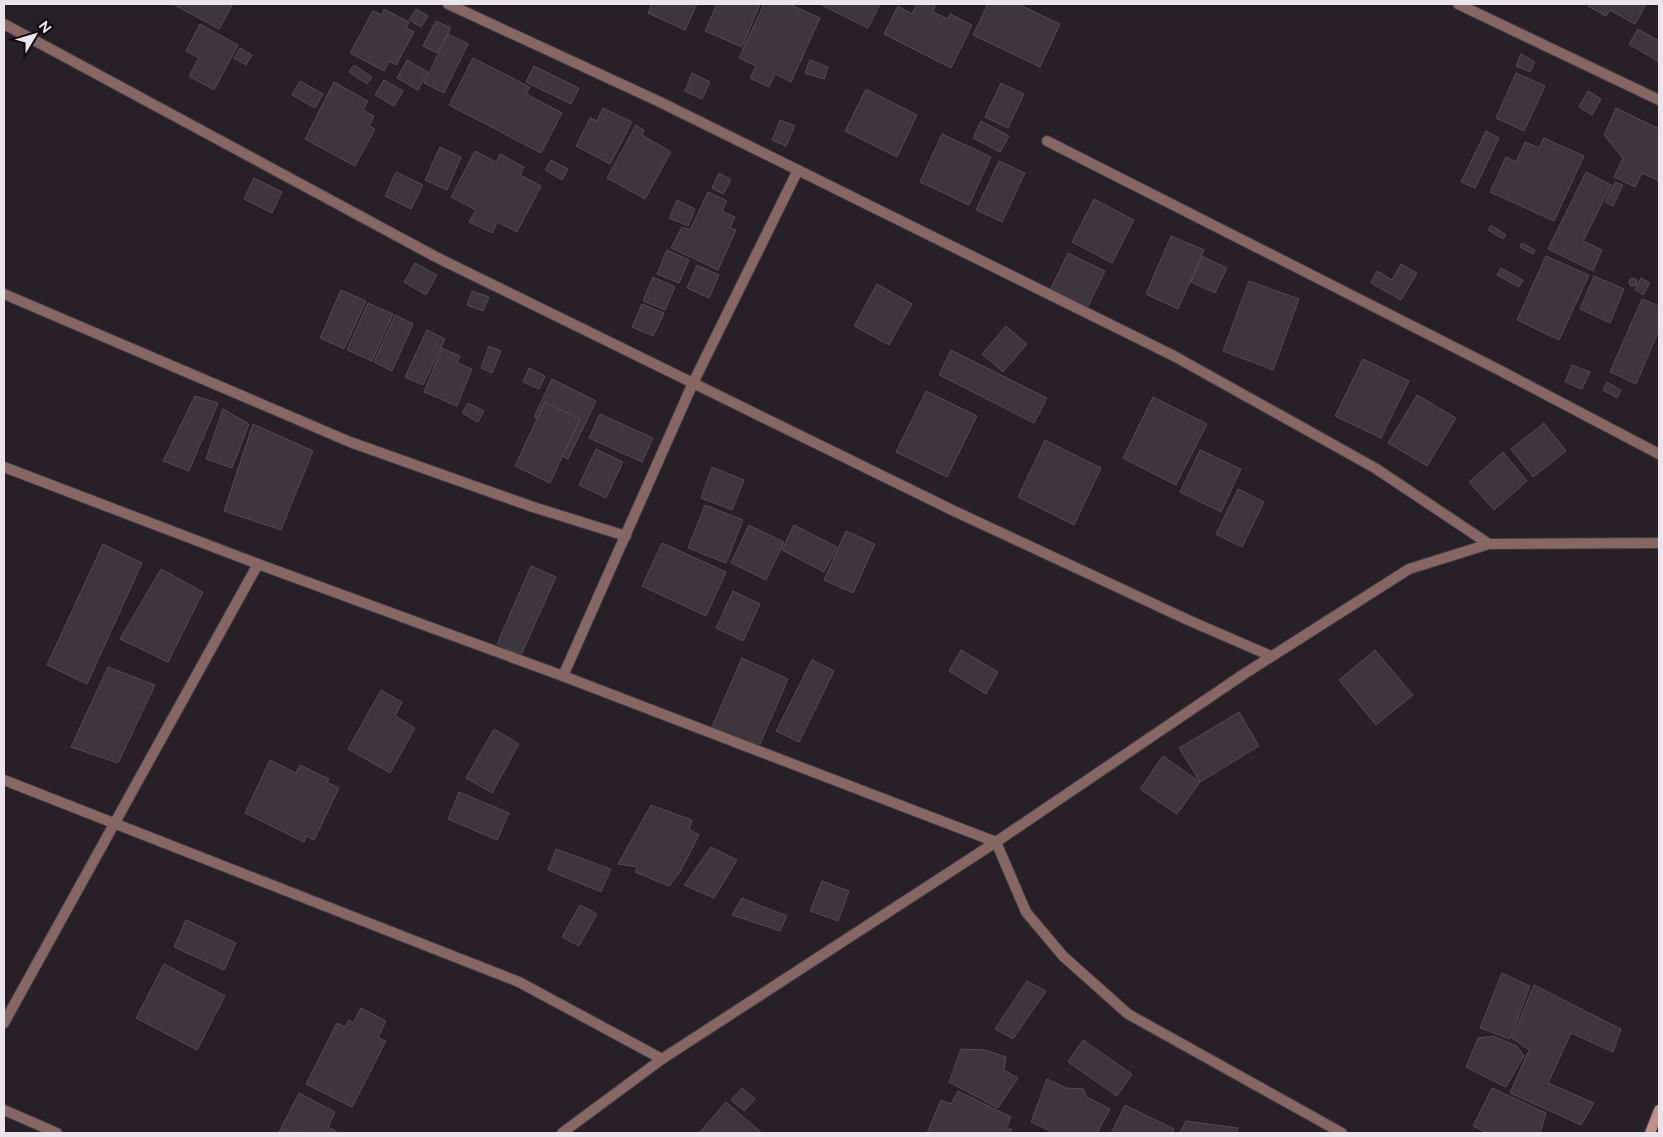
<svg xmlns="http://www.w3.org/2000/svg" width="1663" height="1137" font-family="Raleway,sans-serif">
<style>
.building{fill:#3e363d;stroke:#544b53}
.lines{fill:none;stroke-linecap:round;stroke-linejoin:round}
.street-casing{stroke:#423c42;stroke-width:12}
.secondary-casing{stroke:#423c42;stroke-width:12}
.street{stroke:#876764;stroke-width:10}
.secondary{stroke:#c18e89;stroke-width:10}
</style>
<rect width="100%" height="100%" fill="#272027"/>
<!-- building -->
<g class="building">
<polygon points="173,4 233,4 219,29"/>
<polygon points="652,4 697,4 685,30 648,13"/>
<polygon points="717,4 760,4 742,47 705,31"/>
<polygon points="764,4 789,4 820,18 791,82 775,74 769,87 750,78 756,66 739,58"/>
<polygon points="820,4 880,4 868,28"/>
<polygon points="917,4 932,4 935,6 933,12 948,19 950,14 972,25 951,68 884,34 898,6 912,14"/>
<polygon points="988,4 1018,4 1060,24 1040,67 973,35"/>
<polygon points="1590,4 1646,4 1635,24 1610,10 1606,16 1588,6"/>
<polygon points="384,9 409,22 406,28 414,32 396,65 389,61 384,71 350,53 373,11 382,15"/>
<polygon points="416,9 428,16 421,27 409,20"/>
<polygon points="436,21 451,28 437,53 423,46"/>
<polygon points="200,24 238,45 214,90 189,76 199,58 186,51"/>
<polygon points="1638,29 1659,41 1659,62 1629,44"/>
<polygon points="448,34 468,44 444,93 424,83"/>
<polygon points="240,48 252,55 246,65 234,58"/>
<polygon points="1521,54 1535,62 1530,72 1516,66"/>
<polygon points="473,58 530,87 526,94 562,113 541,153 449,105"/>
<polygon points="407,60 428,72 418,90 397,78"/>
<polygon points="810,60 828,67 824,79 805,73"/>
<polygon points="354,65 372,77 367,84 349,72"/>
<polygon points="534,66 579,88 571,104 526,82"/>
<polygon points="692,73 710,82 702,99 685,91"/>
<polygon points="1516,73 1545,86 1524,131 1496,118"/>
<polygon points="384,80 403,91 394,106 375,95"/>
<polygon points="300,81 323,94 315,108 292,95"/>
<polygon points="334,82 368,101 363,110 374,116 369,126 375,129 355,166 305,139"/>
<polygon points="1001,83 1024,94 1008,128 985,117"/>
<polygon points="866,89 917,115 897,157 845,131"/>
<polygon points="1588,91 1601,99 1592,115 1579,107"/>
<polygon points="603,108 632,122 610,164 576,146 590,118 597,121"/>
<polygon points="1616,108 1659,129 1659,181 1642,173 1635,187 1614,177 1623,158 1604,135"/>
<polygon points="780,120 795,126 786,146 772,140"/>
<polygon points="981,121 1009,136 1000,152 973,138"/>
<polygon points="636,125 644,130 642,135 671,152 645,199 607,178"/>
<polygon points="1486,131 1499,138 1475,188 1461,182"/>
<polygon points="942,134 991,157 969,205 920,182"/>
<polygon points="1544,138 1584,156 1554,221 1490,192 1506,157 1516,162 1525,142 1539,148"/>
<polygon points="440,147 461,157 447,190 425,180"/>
<polygon points="475,151 496,162 500,154 524,167 520,175 541,186 517,232 497,222 492,233 469,222 476,210 451,197"/>
<polygon points="551,160 568,169 562,180 545,170"/>
<polygon points="999,161 1025,173 1002,222 976,210"/>
<polygon points="396,172 423,185 411,209 385,196"/>
<polygon points="1586,172 1611,185 1583,241 1602,250 1593,271 1548,249"/>
<polygon points="719,173 731,180 723,194 712,188"/>
<polygon points="254,178 282,192 272,213 244,199"/>
<polygon points="1615,182 1623,185 1613,206 1605,202"/>
<polygon points="708,192 727,201 722,211 735,217 730,228 736,230 718,270 671,248 682,227 690,230"/>
<polygon points="1094,199 1134,220 1112,263 1072,242"/>
<polygon points="677,200 695,209 688,226 669,218"/>
<polygon points="1491,225 1506,235 1503,239 1488,230"/>
<polygon points="1171,236 1204,250 1178,309 1146,294"/>
<polygon points="1522,243 1535,250 1533,254 1520,247"/>
<polygon points="667,250 689,260 679,283 657,274"/>
<polygon points="1068,253 1105,271 1087,308 1050,290"/>
<polygon points="1202,256 1227,268 1215,293 1191,282"/>
<polygon points="1546,256 1589,275 1559,340 1517,320"/>
<polygon points="415,263 437,275 426,295 404,282"/>
<polygon points="1401,264 1417,273 1401,300 1371,283 1377,271 1392,280"/>
<polygon points="697,265 719,275 709,298 687,288"/>
<polygon points="1501,268 1523,280 1519,287 1497,275"/>
<polygon points="1594,276 1624,289 1610,323 1580,309"/>
<polygon points="653,277 675,287 665,310 643,301"/>
<polygon points="1641,278 1650,283 1643,295 1635,290"/>
<circle cx="1633" cy="282" r="4"/>
<polygon points="1249,281 1299,299 1273,370 1223,351"/>
<polygon points="877,284 912,304 889,345 854,326"/>
<polygon points="341,290 366,301 344,349 320,338"/>
<polygon points="472,291 489,297 483,311 467,305"/>
<polygon points="1642,299 1659,306 1659,330 1636,384 1610,372"/>
<polygon points="368,303 393,314 372,361 347,350"/>
<polygon points="642,304 664,313 653,336 632,327"/>
<polygon points="395,315 413,324 392,371 374,362"/>
<polygon points="1006,326 1027,344 1003,372 982,354"/>
<polygon points="427,330 445,339 423,385 405,377"/>
<polygon points="489,346 501,351 492,373 481,368"/>
<polygon points="442,348 460,356 457,363 472,369 457,406 424,392"/>
<polygon points="951,350 1047,398 1034,423 939,375"/>
<polygon points="1363,359 1409,381 1381,438 1335,416"/>
<polygon points="1572,365 1590,372 1582,389 1565,382"/>
<polygon points="529,368 545,376 539,389 523,382"/>
<polygon points="552,379 596,401 568,459 543,447 553,426 534,417"/>
<polygon points="1607,382 1621,390 1617,398 1603,390"/>
<polygon points="926,391 977,416 947,477 896,452"/>
<polygon points="1417,395 1456,418 1427,466 1388,443"/>
<polygon points="195,396 218,403 189,471 163,461"/>
<polygon points="1153,397 1207,424 1176,485 1123,458"/>
<polygon points="545,402 580,419 550,483 515,466"/>
<polygon points="468,403 484,411 478,422 462,413"/>
<polygon points="223,409 249,424 232,468 206,459"/>
<polygon points="600,414 653,438 642,462 589,438"/>
<polygon points="1544,423 1566,451 1533,477 1511,449"/>
<polygon points="253,424 313,451 281,530 224,511"/>
<polygon points="1045,440 1101,468 1074,525 1018,497"/>
<polygon points="596,449 623,462 606,498 579,485"/>
<polygon points="1200,450 1241,469 1221,512 1180,492"/>
<polygon points="1503,452 1527,481 1494,510 1469,482"/>
<polygon points="712,467 744,480 732,510 701,498"/>
<polygon points="1238,489 1264,502 1242,547 1216,534"/>
<polygon points="705,505 743,520 726,563 688,548"/>
<polygon points="749,525 784,542 766,580 731,563"/>
<polygon points="794,525 837,547 824,572 782,550"/>
<polygon points="846,531 875,544 853,593 824,580"/>
<polygon points="662,543 726,572 706,616 642,586"/>
<polygon points="103,544 142,563 87,684 47,665"/>
<polygon points="531,566 556,577 521,655 497,644"/>
<polygon points="161,569 203,592 168,662 120,639"/>
<polygon points="733,591 760,604 743,641 716,628"/>
<polygon points="961,650 998,672 986,694 949,671"/>
<polygon points="1375,650 1413,695 1376,725 1339,680"/>
<polygon points="742,658 788,679 758,749 711,729"/>
<polygon points="812,660 834,671 799,742 776,731"/>
<polygon points="108,667 155,685 118,763 71,747"/>
<polygon points="381,690 402,702 395,716 415,728 390,773 348,749"/>
<polygon points="1239,712 1259,746 1200,782 1179,748"/>
<polygon points="494,729 519,744 492,793 466,778"/>
<polygon points="1163,756 1200,782 1177,814 1140,789"/>
<polygon points="270,760 296,773 300,765 329,779 327,782 339,788 314,840 306,836 304,842 245,813"/>
<polygon points="459,792 509,813 497,840 448,819"/>
<polygon points="651,805 692,820 689,829 699,835 680,872 669,886 635,872 638,867 618,864"/>
<polygon points="711,847 737,860 714,898 684,885"/>
<polygon points="556,849 611,869 601,892 548,870"/>
<polygon points="822,881 849,891 838,921 810,911"/>
<polygon points="742,898 787,916 780,931 732,915"/>
<polygon points="580,905 597,914 579,946 562,937"/>
<polygon points="186,920 236,943 224,970 174,947"/>
<polygon points="164,964 225,996 197,1050 136,1018"/>
<polygon points="1502,973 1530,986 1510,1039 1480,1028"/>
<polygon points="1027,981 1046,991 1013,1039 995,1029"/>
<polygon points="1534,985 1621,1029 1613,1052 1571,1033 1548,1083 1594,1103 1581,1125 1510,1093 1529,1050 1512,1038"/>
<polygon points="361,1008 386,1021 378,1037 386,1041 352,1107 306,1084 337,1023 345,1027 349,1020 353,1023"/>
<polygon points="1493,1036 1517,1046 1524,1056 1506,1087 1466,1067 1478,1038"/>
<polygon points="1083,1040 1132,1074 1117,1096 1068,1062"/>
<polygon points="961,1049 986,1050 1006,1057 1004,1070 1018,1078 998,1108 949,1082"/>
<polygon points="1047,1079 1066,1088 1083,1089 1087,1097 1110,1109 1097,1133 1054,1133 1031,1122"/>
<polygon points="742,1088 755,1099 744,1111 731,1100"/>
<polygon points="1492,1088 1546,1113 1540,1133 1488,1133 1473,1126"/>
<polygon points="958,1091 1011,1117 1006,1129 1012,1129 1010,1133 927,1133 941,1100 951,1104"/>
<polygon points="299,1093 335,1112 328,1127 336,1131 335,1133 279,1132"/>
<polygon points="726,1102 762,1133 699,1133"/>
<polygon points="1125,1105 1174,1129 1172,1133 1111,1133"/>
<polygon points="1186,1121 1238,1128 1236,1133 1180,1133"/>
</g>
<g class="lines">
<!-- street casing -->
<g class="street-casing">
<g id="street">
<polyline points="448,4 660,102 1174,356 1375,468 1489,544"/>
<polyline points="1458,4 1659,100"/>
<polyline points="4,24 436,257 952,510 1188,620 1271,656"/>
<polyline points="1047,141 1501,371 1659,454"/>
<polyline points="4,294 350,442 533,507 626,536"/>
<polyline points="4,467 258,564 563,676 996,842 1026,912 1063,956 1128,1014 1342,1133"/>
<polyline points="563,676 693,383 798,170"/>
<polyline points="4,780 519,982 662,1059"/>
<polyline points="4,1023 258,564"/>
<polyline points="4,1110 57,1133"/>
<polyline points="562,1133 662,1059 996,842 1244,674 1409,569 1489,544 1659,543"/>
</g>
</g>
<!-- secondary casing -->
<g class="secondary-casing">
<polyline id="secondary" points="1650,1133 1659,1110"/>
</g>
<!-- street -->
<use href="#street" class="street"/>
<!-- secondary -->
<use href="#secondary" class="secondary"/>
</g>
<!-- border -->
<rect width="1663" height="1137" fill="none" stroke="#eae5ea" stroke-width="10"/>
<!-- north arrow -->
<g transform="translate(35 35) rotate(52)" stroke="#0e0b0e" stroke-width="4" paint-order="stroke">
<path d="M0-4L9 19L0 12L-9 19Z" fill="#eae5ea"/>
<text y="-8" font-size="14" font-weight="bold" text-anchor="middle" fill="#eae5ea">N</text>
</g>
</svg>
